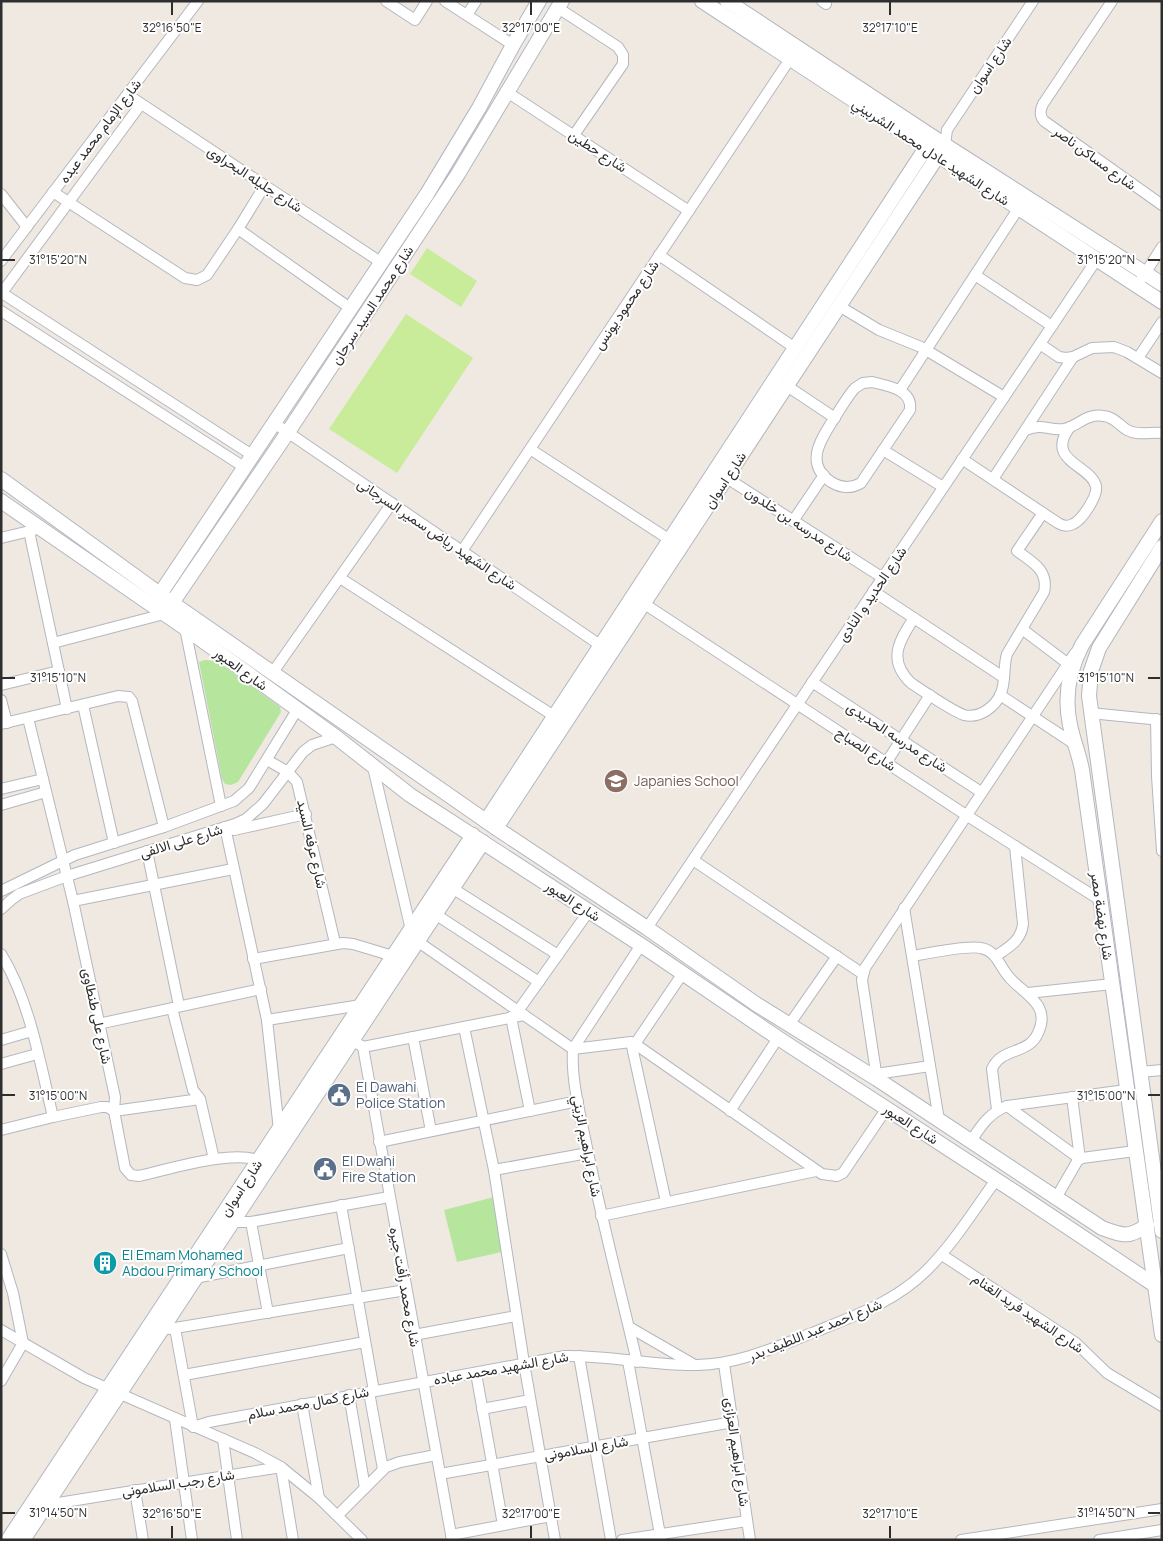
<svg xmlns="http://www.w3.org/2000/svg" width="1163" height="1541" font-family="Manrope,Vazirmatn,sans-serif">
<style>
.grass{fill:#b6e59e}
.pitch{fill:#c9ec9a}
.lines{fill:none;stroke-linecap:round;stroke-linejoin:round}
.street-casing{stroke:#b4b7c1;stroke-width:12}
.secondary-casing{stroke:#b4b7c1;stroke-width:16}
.street{stroke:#fff;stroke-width:10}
.secondary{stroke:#fff;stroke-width:14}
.ticks{fill:none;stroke:#2e2e2e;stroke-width:2}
.labels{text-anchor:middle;stroke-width:4;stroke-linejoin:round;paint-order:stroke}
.street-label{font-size:14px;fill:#2e2e2e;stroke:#fff}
.education-label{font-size:14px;fill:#785e54;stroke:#fff;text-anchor:start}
.service-label{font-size:14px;fill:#4e5e75;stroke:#fff;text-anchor:start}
.culture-label{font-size:14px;fill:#0d838f;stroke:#fff;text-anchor:start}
.ticks-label{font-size:12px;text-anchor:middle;fill:#2e2e2e;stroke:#fff;stroke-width:4;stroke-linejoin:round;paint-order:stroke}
</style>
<rect width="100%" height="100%" fill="#efe9e1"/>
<!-- grass -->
<g class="grass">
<polygon points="205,660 217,661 280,707 281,712 238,782 231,785 225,784 222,779 199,662"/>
<polygon points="498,1196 506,1251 457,1262 444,1210"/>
</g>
<!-- pitch -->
<g class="pitch">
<polygon points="427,248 477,281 461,307 410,274"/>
<polygon points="406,314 473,358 397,473 329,429"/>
</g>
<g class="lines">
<!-- street casing -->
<g class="street-casing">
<g id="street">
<polyline points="386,1 415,20 427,1"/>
<polyline points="445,1 513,45"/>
<polyline points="822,1 826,4"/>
<path d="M1112 1 1043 104C1040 110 1039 115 1044 121L1162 205"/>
<polyline points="558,8 618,47 623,55 623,64 574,135"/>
<polyline points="467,15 476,1"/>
<polyline points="507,92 689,211"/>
<polyline points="128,95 382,263"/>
<polyline points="945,145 947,130 1033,1"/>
<polyline points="53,192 185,278 197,280 207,275 238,229 265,185"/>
<polyline points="1,194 27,227"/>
<polyline points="238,229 350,308"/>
<polyline points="659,255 795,348"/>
<polyline points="1,261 198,1"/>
<polyline points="975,275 1052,326"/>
<polyline points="1137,286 1162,247"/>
<polyline points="2,293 252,455"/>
<polyline points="1,294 141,104"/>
<polyline points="839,306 879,330 921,347 1004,397"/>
<polyline points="1,311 244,467"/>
<polyline points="1040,344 1059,357 1066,358 1073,357 1092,348 1114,347 1127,352 1162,373"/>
<polyline points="1138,358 1162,322"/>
<path d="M872 382C887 386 913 389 910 410L861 483C851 489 841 488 831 482 803 463 822 438 835 417 841 408 847 397 855 388L863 383Z"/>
<polyline points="787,386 835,418"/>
<polyline points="900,390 1018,209"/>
<polyline points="274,423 600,645"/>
<path d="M1026 430C1043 423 1049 431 1064 429 1079 426 1085 413 1104 416 1114 417 1119 425 1127 430 1138 436 1150 432 1162 433"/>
<polyline points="530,449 670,540"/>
<polyline points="883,450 943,487"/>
<path d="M962 459 1058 523C1063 526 1067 527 1073 524 1082 520 1098 496 1096 486 1091 465 1044 461 1070 427"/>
<polyline points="722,475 883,578"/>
<polyline points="993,479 1073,357"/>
<polyline points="793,521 824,475"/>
<polyline points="29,531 67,709"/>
<polyline points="1,538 34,530"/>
<polyline points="462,551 790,59"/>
<polyline points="340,578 554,716"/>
<polyline points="873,591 1003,677"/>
<polyline points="640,601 966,815 1100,900"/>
<path d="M914 618C899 641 887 660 911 683 923 691 952 711 964 715 980 719 996 706 1001 693 1006 681 1003 667 1007 654L1044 592C1049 570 1032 562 1017 551L1043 513"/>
<polyline points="185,628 221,806"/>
<polyline points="1022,629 1067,663"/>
<polyline points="53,643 164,614"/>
<polyline points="273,672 392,503"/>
<polyline points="812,682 981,792"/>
<polyline points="1,685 59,671"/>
<polyline points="1000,695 1076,745"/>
<polyline points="1,700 7,723"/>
<polyline points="83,705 114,843"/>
<polyline points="1090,713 1161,720"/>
<path d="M28 718 73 901 115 1097 114 1111 125 1168 131 1175 139 1176C171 1169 234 1148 264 1162"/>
<polyline points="1156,719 1157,776 1162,851"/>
<polyline points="1,724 118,696 129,697 132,701 164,827"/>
<polyline points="267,760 288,772 297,782 335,943"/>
<polyline points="886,763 930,695"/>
<polyline points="373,767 411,930"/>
<polyline points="1,789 43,779"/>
<polyline points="1,805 46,792"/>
<polyline points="225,827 267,1020 279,1130"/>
<polyline points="234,830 306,814"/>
<polyline points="147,851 179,1006"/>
<polyline points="693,860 863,974"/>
<polyline points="452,888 558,955"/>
<polyline points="1,891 75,855 164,827 234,801 249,788 297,710"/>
<polyline points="73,901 233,869"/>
<polyline points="904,908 939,1120"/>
<polyline points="1,909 11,900 19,894 67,876 235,824 246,819 263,804 303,752 312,745 336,737"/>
<polyline points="435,914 539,982"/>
<polyline points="647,928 1097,259"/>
<polyline points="417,941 573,1049 631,1042 635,1044 822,1174 837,1176 843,1173 887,1108"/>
<path d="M1 954C30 1001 40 1063 53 1117"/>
<path d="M913 956C929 953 967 945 981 948 997 951 999 966 1009 977 1023 994 1052 1004 1038 1033 1029 1055 1001 1047 992 1069L997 1110"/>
<path d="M996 956C1009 947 1021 941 1023 924L1015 846"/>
<polyline points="253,959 343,943 353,944 393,956"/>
<polyline points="1028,993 1112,984"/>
<polyline points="172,1008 193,1090 200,1099 214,1159"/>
<polyline points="518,1011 589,911"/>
<polyline points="511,1017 530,1111"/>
<polyline points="267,1020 361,1005"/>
<polyline points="98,1024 261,989"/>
<polyline points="789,1025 837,956"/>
<polyline points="464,1027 494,1170 524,1363 555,1540"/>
<polyline points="413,1037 431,1131"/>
<polyline points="1,1040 32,1031"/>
<polyline points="352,1040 363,1047 452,1540"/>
<polyline points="631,1042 666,1202"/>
<polyline points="635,1044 683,973"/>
<polyline points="363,1047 524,1015"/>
<polyline points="1,1064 37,1054"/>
<polyline points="1140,1072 1162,1070"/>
<polyline points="876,1074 930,1066"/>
<polyline points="877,1079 862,980 865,968 1075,653"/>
<polyline points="1072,1097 1080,1159"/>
<polyline points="1007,1106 1080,1159"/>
<polyline points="730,1111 778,1038"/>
<polyline points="1,1130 53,1117 101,1107 107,1107 114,1111 200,1099"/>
<path d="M971 1141C981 1126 989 1113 1007 1106L1126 1090"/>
<polyline points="379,1142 578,1101"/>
<polyline points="494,1170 588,1153"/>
<polyline points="1056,1198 1078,1160 1082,1158 1135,1151"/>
<polyline points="341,1205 374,1391"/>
<polyline points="601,1216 816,1171"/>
<polyline points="228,1218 237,1222 251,1222 389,1197"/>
<polyline points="251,1222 268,1313"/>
<polyline points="1,1254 13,1293 23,1343 1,1381"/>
<polyline points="942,1255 1076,1343 1107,1373 1162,1406"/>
<polyline points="195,1278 349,1248"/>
<polyline points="629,1327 693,1364"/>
<path d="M175 1328 193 1427 209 1422 565 1356C609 1355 653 1366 697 1365 738 1364 774 1348 812 1333 854 1316 895 1302 927 1270 954 1243 974 1210 996 1180"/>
<polyline points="169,1329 406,1290"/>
<polyline points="1,1330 84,1378 255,1453 281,1467 319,1498 362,1540"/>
<polyline points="414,1335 516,1316"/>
<polyline points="579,1356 611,1540"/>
<polyline points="628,1361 661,1540"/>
<path d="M637 1362C620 1289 601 1217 586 1143 580 1113 571 1080 573 1049L641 945"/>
<polyline points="724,1364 750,1540"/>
<polyline points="476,1373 503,1525"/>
<polyline points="184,1375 365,1342"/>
<polyline points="369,1392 383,1469"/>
<polyline points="349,1395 365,1488"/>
<polyline points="302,1404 319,1498"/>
<polyline points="482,1409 530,1400"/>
<polyline points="175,1419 192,1540"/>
<polyline points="223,1439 237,1540"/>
<polyline points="440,1474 733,1422"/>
<polyline points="135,1490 143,1540"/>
<polyline points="46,1505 281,1467 293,1540"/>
<polyline points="338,1515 386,1467 400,1462 436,1455"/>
<polyline points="451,1535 551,1516"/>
<polyline points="622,1540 747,1521"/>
<polyline points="961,1540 1162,1509"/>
<polyline points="1099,1540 1162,1530"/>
</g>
</g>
<!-- secondary casing -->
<g class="secondary-casing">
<g id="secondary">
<polyline points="702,1 1162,302"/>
<polyline points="727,1 945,145 1162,284"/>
<path d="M1 479 172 603 496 828 647 928 756 1004 877 1079 1102 1228C1121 1235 1129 1239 1147 1225"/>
<polyline points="1,501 185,628 336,737 410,795 641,945 778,1038 1018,1194 1156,1286"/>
<path d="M1162 521 1082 645C1069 670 1064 697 1070 725 1073 740 1079 754 1082 770L1162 1335"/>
<polyline points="1162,547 1099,648 1091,671 1089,696 1162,1231"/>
<polyline points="160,594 427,194 479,108 513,45 539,1"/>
<polyline points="172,603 288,432 458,174 562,1"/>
<polyline points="486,821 933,137"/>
<polyline points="496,828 945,145"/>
<polyline points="8,1540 473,835"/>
<polyline points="23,1540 483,842"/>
</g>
</g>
<!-- street -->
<use href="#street" class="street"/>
<!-- secondary -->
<use href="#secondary" class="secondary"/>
</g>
<!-- ticks -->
<path class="ticks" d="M172 2V15M531 2V15M890 2V15M2 260H15M1148 260H1160M2 678H15M1148 678H1160M2 1095H15M1148 1095H1160M2 1513H15M1148 1513H1160M172 1526V1538M531 1526V1538M890 1526V1538"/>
<!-- icons -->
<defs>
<g id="school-disc" transform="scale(1.25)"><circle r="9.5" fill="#8d6e63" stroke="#fff"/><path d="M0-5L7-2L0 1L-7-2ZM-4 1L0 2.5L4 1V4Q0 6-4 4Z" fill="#fff"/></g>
<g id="civic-disc" transform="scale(1.25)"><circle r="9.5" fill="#5c6f8a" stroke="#fff"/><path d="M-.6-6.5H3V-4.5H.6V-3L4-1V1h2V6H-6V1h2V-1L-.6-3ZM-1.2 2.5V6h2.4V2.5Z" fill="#fff"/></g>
<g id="building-disc" transform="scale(1.25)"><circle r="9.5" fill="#0f9aa8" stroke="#fff"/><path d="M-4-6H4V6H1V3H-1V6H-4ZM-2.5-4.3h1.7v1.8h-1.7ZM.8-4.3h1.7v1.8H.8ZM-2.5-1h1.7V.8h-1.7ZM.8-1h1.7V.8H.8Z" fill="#fff"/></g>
</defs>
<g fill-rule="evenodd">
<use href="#school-disc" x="616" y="781"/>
<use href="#civic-disc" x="339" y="1095"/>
<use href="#civic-disc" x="325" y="1169"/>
<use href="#building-disc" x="105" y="1263"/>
</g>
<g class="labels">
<!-- street labels -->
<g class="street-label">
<text transform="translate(990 65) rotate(-56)" y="5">شارع اسوان</text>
<text transform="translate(100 131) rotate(-53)" y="5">شارع الإمام محمد عبده</text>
<text transform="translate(598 151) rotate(33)" y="5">شارع حطين</text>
<text transform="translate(931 152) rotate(33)" y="5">شارع الشهيد عادل محمد الشربيني</text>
<text transform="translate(1095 158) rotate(36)" y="5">شارع مساكن ناصر</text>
<text transform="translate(255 179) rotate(33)" y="5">شارع جليله البحراوى</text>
<text transform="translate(372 305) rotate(-57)" y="5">شارع محمد السيد سرحان</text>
<text transform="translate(626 305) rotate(-56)" y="5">شارع محمود يونس</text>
<text transform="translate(725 480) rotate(-57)" y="5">شارع اسوان</text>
<text transform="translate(799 524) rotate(33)" y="5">شارع مدرسه بن خلدون</text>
<text transform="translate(437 534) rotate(34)" y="5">شارع الشهيد رياض سمير السرجانى</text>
<text transform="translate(872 594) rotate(-56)" y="5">شارع الحديد و النادى</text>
<text transform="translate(241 669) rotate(36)" y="5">شارع العبور</text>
<text transform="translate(897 737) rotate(33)" y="5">شارع مدرسه الحديدى</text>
<text transform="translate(866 749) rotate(33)" y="5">شارع الصباح</text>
<text transform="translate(181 841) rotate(-17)" y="5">شارع على الالفى</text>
<text transform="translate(312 844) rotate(77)" y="5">شارع عرفه السيد</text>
<text transform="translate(573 901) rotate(33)" y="5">شارع العبور</text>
<text transform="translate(1102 916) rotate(82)" y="5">شارع نهضة مصر</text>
<text transform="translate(97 1016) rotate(78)" y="5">شارع على طنطاوى</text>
<text transform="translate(911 1124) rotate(33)" y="5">شارع العبور</text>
<text transform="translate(587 1146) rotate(79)" y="5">شارع ابراهيم الزيني</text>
<text transform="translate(241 1188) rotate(-57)" y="5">شارع اسوان</text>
<text transform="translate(405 1287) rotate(80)" y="5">شارع محمد رأفت جيره</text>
<text transform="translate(1028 1313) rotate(34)" y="5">شارع الشهيد فريد الغنام</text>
<text transform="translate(815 1330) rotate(-22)" y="5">شارع احمد عبد اللطيف بدر</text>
<text transform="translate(501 1368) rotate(-10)" y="5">شارع الشهيد محمد عباده</text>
<text transform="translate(308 1403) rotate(-11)" y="5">شارع كمال محمد سلام</text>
<text transform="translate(586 1448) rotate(-10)" y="5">شارع السلامونى</text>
<text transform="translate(737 1452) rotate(82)" y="5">شارع ابراهيم العزازى</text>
<text transform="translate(178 1483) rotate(-9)" y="5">شارع رجب السلامونى</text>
</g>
<!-- education labels -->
<g class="education-label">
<text x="634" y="786">Japanies School</text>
</g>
<!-- service labels -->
<g class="service-label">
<text x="356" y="1092">El Dawahi<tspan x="356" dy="16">Police Station</tspan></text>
<text x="342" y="1166">El Dwahi<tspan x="342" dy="16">Fire Station</tspan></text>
</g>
<!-- culture labels -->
<g class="culture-label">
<text x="122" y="1260">El Emam Mohamed<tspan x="122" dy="16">Abdou Primary School</tspan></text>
</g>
</g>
<g class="ticks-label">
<text x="172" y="32">32°16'50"E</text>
<text x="531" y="32">32°17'00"E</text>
<text x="890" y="32">32°17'10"E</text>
<text x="58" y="264">31°15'20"N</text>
<text x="1106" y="264">31°15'20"N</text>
<text x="58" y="682">31°15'10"N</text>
<text x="1106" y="682">31°15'10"N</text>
<text x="58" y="1100">31°15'00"N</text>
<text x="1106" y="1100">31°15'00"N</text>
<text x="58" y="1517">31°14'50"N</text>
<text x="1106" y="1517">31°14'50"N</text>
<text x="172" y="1518">32°16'50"E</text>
<text x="531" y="1518">32°17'00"E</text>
<text x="890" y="1518">32°17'10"E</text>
</g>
<!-- border -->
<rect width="1163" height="1541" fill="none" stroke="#2e2e2e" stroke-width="5"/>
</svg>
